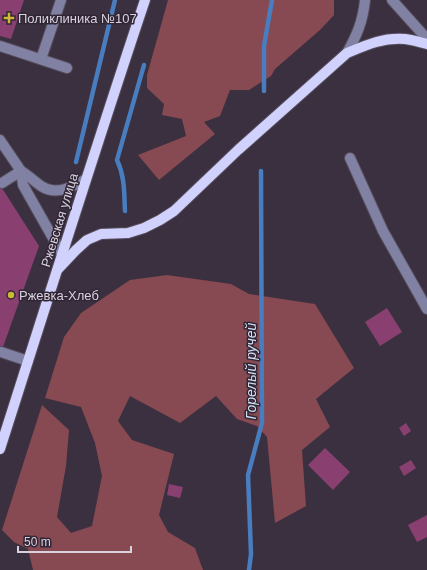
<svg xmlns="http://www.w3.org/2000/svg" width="427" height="570" font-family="Arial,sans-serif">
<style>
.green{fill:#874952}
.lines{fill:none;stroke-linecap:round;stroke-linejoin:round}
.stream{stroke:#487dbf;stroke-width:4.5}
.building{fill:#894070}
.minor-casing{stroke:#574d5c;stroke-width:12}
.major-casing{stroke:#574d5c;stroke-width:12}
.minor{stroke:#8181a4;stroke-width:10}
.major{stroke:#d0d1fd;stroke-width:10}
.poi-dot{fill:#cfb837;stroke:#302636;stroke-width:1.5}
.labels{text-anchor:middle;stroke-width:3;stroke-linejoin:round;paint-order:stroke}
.poi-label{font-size:13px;fill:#d9d2dd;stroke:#302636;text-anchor:start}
.street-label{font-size:13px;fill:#d9d2dd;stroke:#302636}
.water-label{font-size:14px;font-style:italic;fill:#d3e1f4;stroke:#302636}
</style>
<rect width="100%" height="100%" fill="#3a3040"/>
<!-- green -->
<g class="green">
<polygon points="168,0 334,0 334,15 320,30 275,69 271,76 249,90 230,90 220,116 204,122 215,134 159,180 138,155 186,136 182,119 162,115 164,104 147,88 147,75"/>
<polygon points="167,275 231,284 249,294 315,304 354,368 316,399 330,427 302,450 306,506 275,523 267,437 257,426 237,419 216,396 180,423 130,396 118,421 132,440 174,454 159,515 168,532 195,548 203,570 33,570 28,549 14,542 2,530 42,405 69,430 66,466 57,517 71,533 92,526 102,476 95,443 81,407 45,398 64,337 81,313 130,280"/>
</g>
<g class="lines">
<!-- stream -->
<g class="stream">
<polyline points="264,91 264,46 272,0"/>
<polyline points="76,162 115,0"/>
<path d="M125 211C124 193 125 177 117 160L144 65"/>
<polyline points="249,570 251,554 248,475 262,423 261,171"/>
</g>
</g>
<!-- building -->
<g class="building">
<polygon points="0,0 24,0 11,39 0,36"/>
<polygon points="0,185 39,246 3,347 0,346"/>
<polygon points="387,308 402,332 380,346 365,322"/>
<polygon points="406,423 411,431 404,436 399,428"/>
<polygon points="325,448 350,472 333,490 308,465"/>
<polygon points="411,460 416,468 404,476 399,467"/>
<polygon points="169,484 183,487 180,498 167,495"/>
<polygon points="427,515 427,537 417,542 408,525"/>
</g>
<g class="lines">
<!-- minor casing -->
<g class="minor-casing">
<g id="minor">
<polyline points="392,0 427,39"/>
<polyline points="0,46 67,68"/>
<path d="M347 53C357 35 363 21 365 0"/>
<polyline points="41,59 61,0"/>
<polyline points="0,140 21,171 23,185 62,254"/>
<polyline points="350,158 383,231 427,309"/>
<path d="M21 171C28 175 34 181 41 186 56 196 73 187 86 179"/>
<polyline points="2,183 21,171"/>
<polyline points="1,352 28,361"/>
</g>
</g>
<!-- major casing -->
<g class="major-casing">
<g id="major">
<path d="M59 268 76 250 87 240 101 234 128 233 144 228 160 220 174 211 238 150 347 53C366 45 384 37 405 39 412 40 420 42 427 44"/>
<path d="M0 449C48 299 95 149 145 0"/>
</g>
</g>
<!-- minor -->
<use href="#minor" class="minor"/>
<!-- major -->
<use href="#major" class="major"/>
</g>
<!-- markers -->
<g class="poi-dot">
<path d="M7 12h4v4h4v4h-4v4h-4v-4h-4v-4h4z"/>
<circle cx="11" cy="295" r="4"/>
</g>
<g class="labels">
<!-- poi labels -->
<g class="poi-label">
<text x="18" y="23">Поликлиника №107</text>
<text x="19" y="300">Ржевка-Хлеб</text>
</g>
<!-- street labels -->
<g class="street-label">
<text transform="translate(59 220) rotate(-73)" y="5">Ржевская улица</text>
</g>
<!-- water labels -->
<g class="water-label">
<text transform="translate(251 371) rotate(-90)" y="5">Горелый ручей</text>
</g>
</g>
<!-- scale -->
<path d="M18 546v6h113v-6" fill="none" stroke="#d9d2dd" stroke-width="2"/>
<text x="24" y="546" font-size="12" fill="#d9d2dd" stroke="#302636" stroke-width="3" paint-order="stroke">50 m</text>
</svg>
